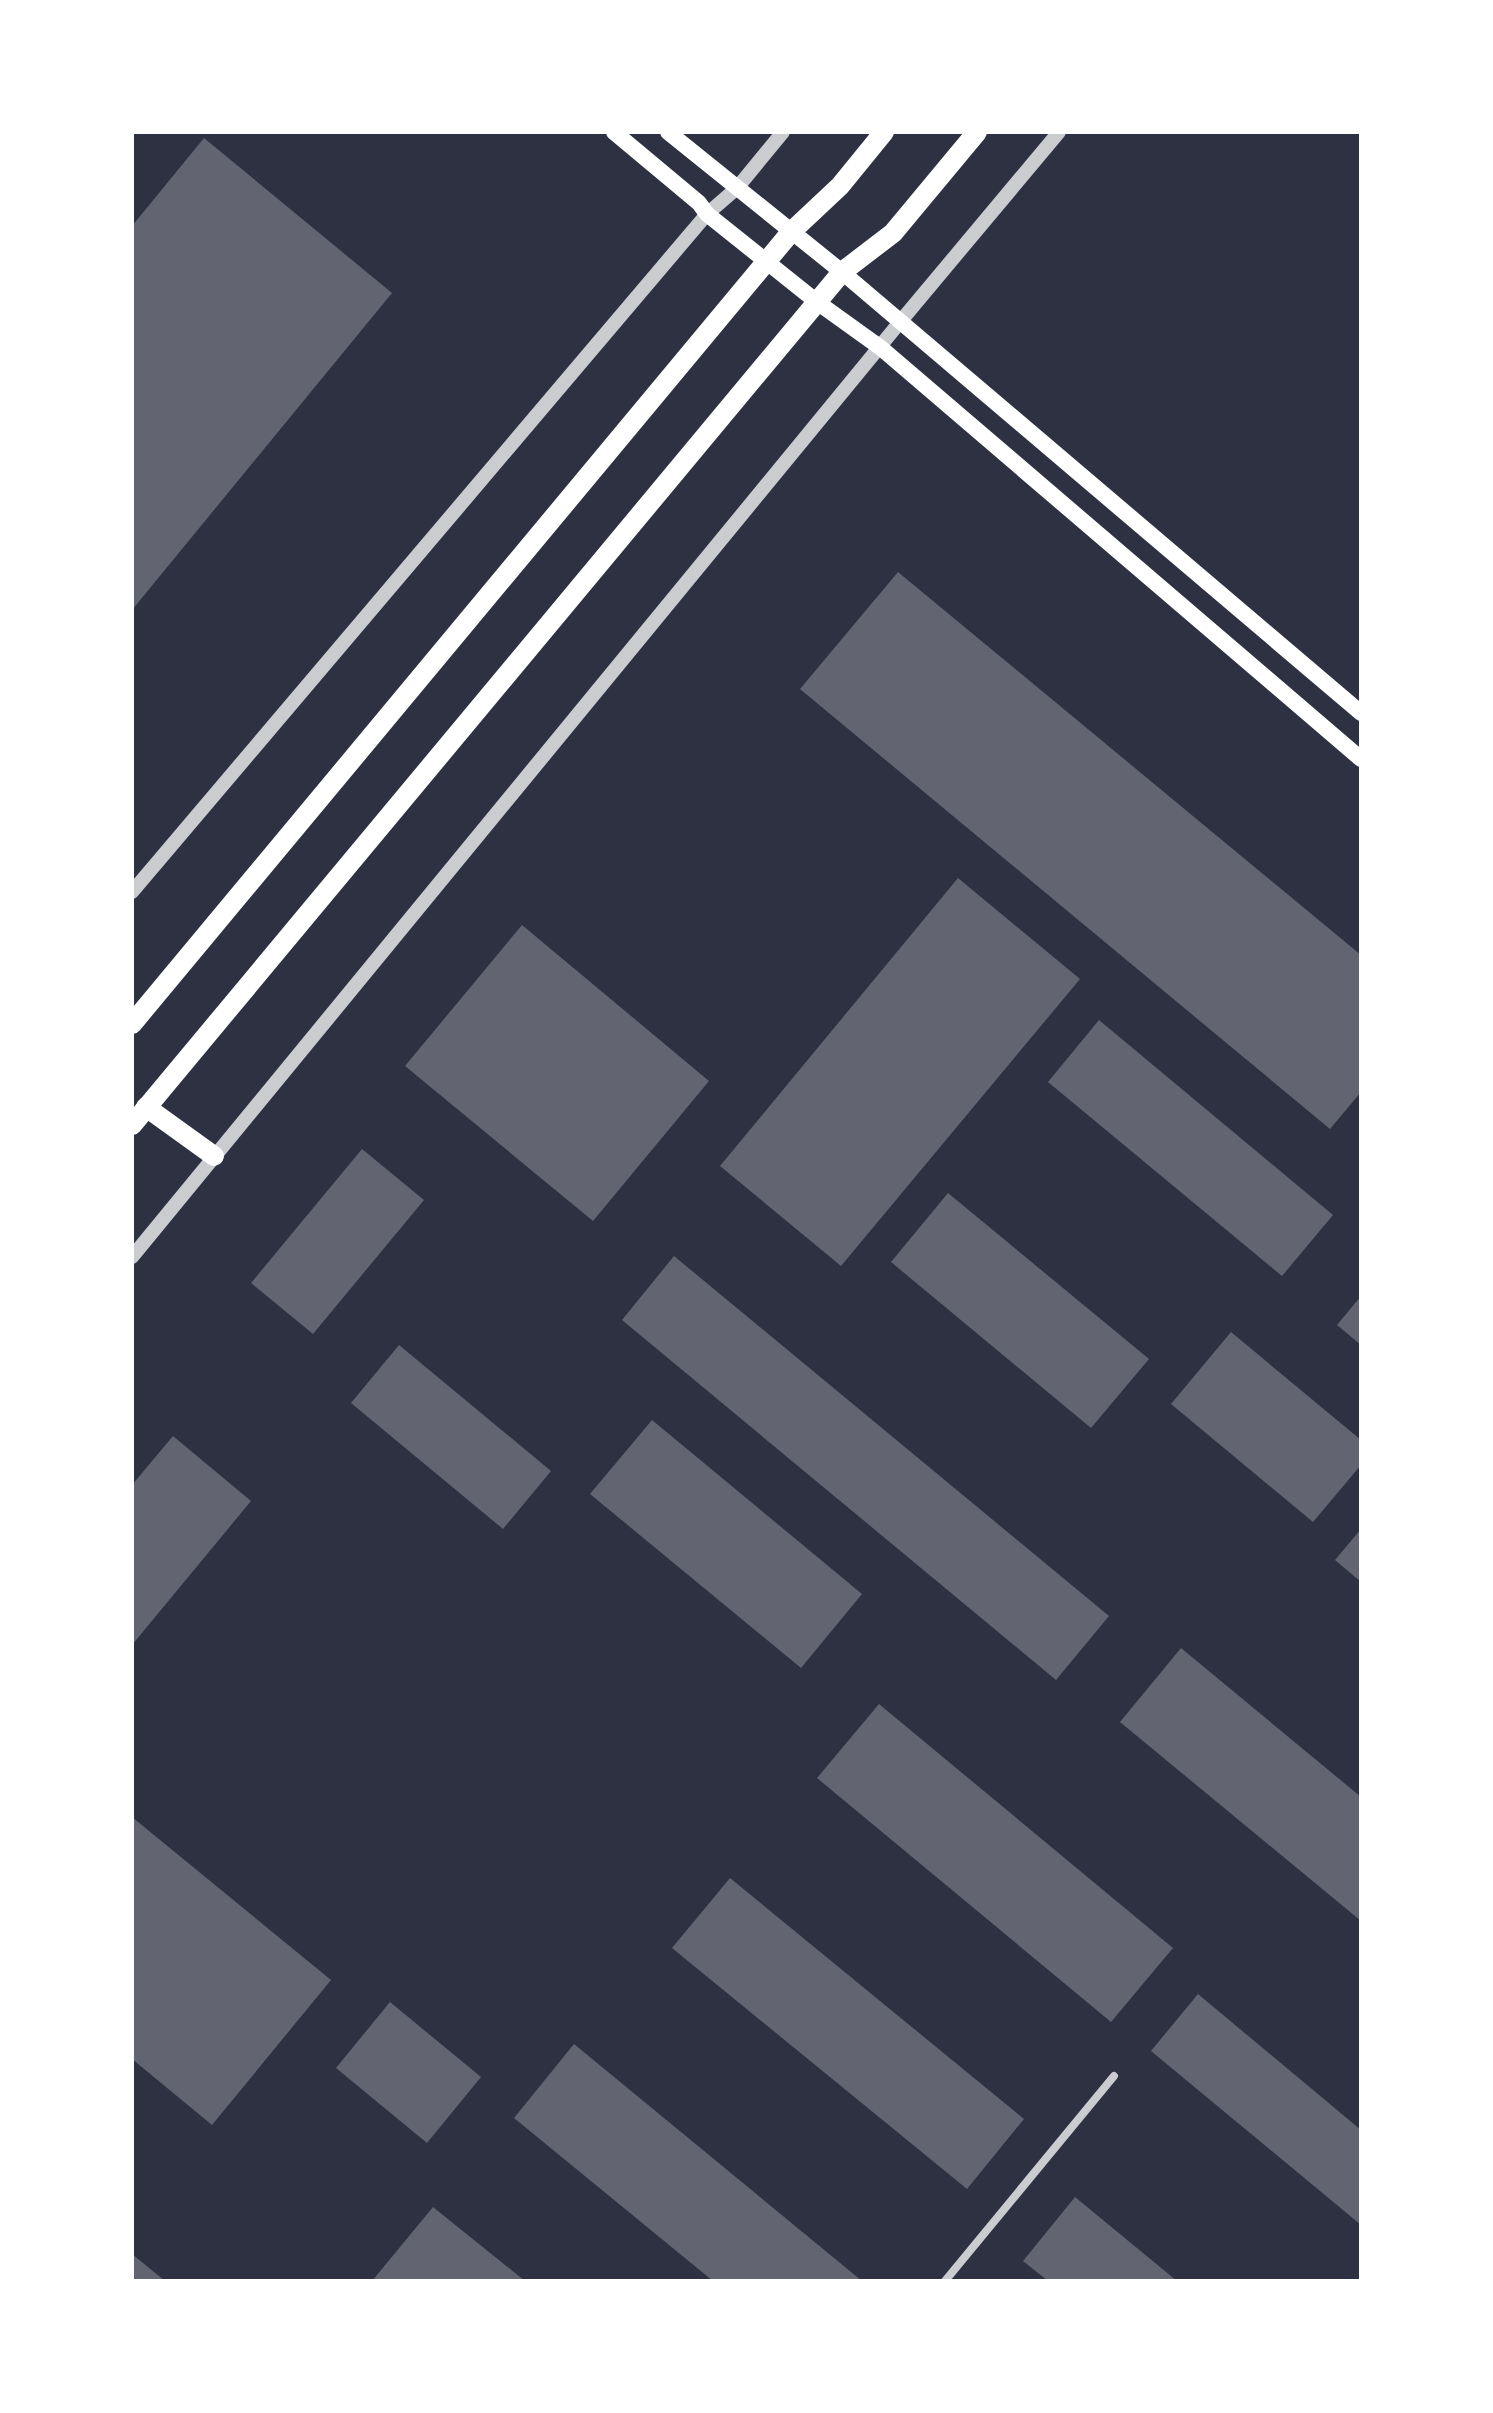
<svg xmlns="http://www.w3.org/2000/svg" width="1493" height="2413" font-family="'Fira Sans Condensed',sans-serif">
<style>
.building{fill:#626471}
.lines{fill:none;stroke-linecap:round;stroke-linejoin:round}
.minor{stroke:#caccd0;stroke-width:8}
.tertiary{stroke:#caccd0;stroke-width:14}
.secondary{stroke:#fff;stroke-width:16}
.primary{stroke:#fff;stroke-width:20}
</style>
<rect width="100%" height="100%" fill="#2d3142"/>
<!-- building -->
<g class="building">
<polygon points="204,138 392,293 132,610 132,226"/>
<polygon points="898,572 1361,955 1361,1092 1330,1129 800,689"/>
<polygon points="958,878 1080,979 841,1266 720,1166"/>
<polygon points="522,925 709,1081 593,1221 405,1066"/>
<polygon points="1099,1020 1333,1215 1282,1276 1048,1082"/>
<polygon points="362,1149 424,1200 313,1334 251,1283"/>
<polygon points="948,1193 1149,1359 1091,1428 891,1262"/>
<polygon points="674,1256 1109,1616 1056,1680 622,1320"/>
<polygon points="1361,1296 1361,1345 1337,1325"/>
<polygon points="1231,1332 1361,1440 1361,1465 1313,1522 1171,1404"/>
<polygon points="399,1345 551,1471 503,1529 351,1403"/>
<polygon points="652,1420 862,1594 801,1668 590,1494"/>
<polygon points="173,1436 251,1501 132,1645 132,1485"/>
<polygon points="1361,1529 1361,1582 1335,1560"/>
<polygon points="1181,1648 1361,1797 1361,1921 1120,1722"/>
<polygon points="879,1704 1173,1948 1111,2022 817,1778"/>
<polygon points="132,1817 331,1980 212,2125 132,2059"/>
<polygon points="730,1878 1024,2119 967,2189 672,1948"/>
<polygon points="1198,1994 1361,2130 1361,2225 1151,2051"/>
<polygon points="390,2002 481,2077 427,2143 336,2068"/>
<polygon points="574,2044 862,2281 713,2281 514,2118"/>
<polygon points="1075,2197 1177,2281 1048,2281 1023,2261"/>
<polygon points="433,2207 525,2281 372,2281"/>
<polygon points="132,2254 165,2281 132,2281"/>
</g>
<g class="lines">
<!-- minor -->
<polyline class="minor" points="945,2281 1114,2076"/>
<!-- tertiary -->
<g class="tertiary">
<polyline points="132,892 707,214 737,188 783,132"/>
<polyline points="132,1257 900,322 1059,132"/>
</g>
<!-- secondary -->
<g class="secondary">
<polyline points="614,132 699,203 707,214 817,302 881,348 1361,759"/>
<polyline points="668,132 842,272 1361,713"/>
</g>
<!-- primary -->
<g class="primary">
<polyline points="132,1024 791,232 840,186 884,132"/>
<polyline points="146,1107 214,1156"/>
<polyline points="132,1125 842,272 893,233 977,132"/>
</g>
</g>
<!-- border -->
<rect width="1493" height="2413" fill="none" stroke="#ffffff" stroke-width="268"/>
</svg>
